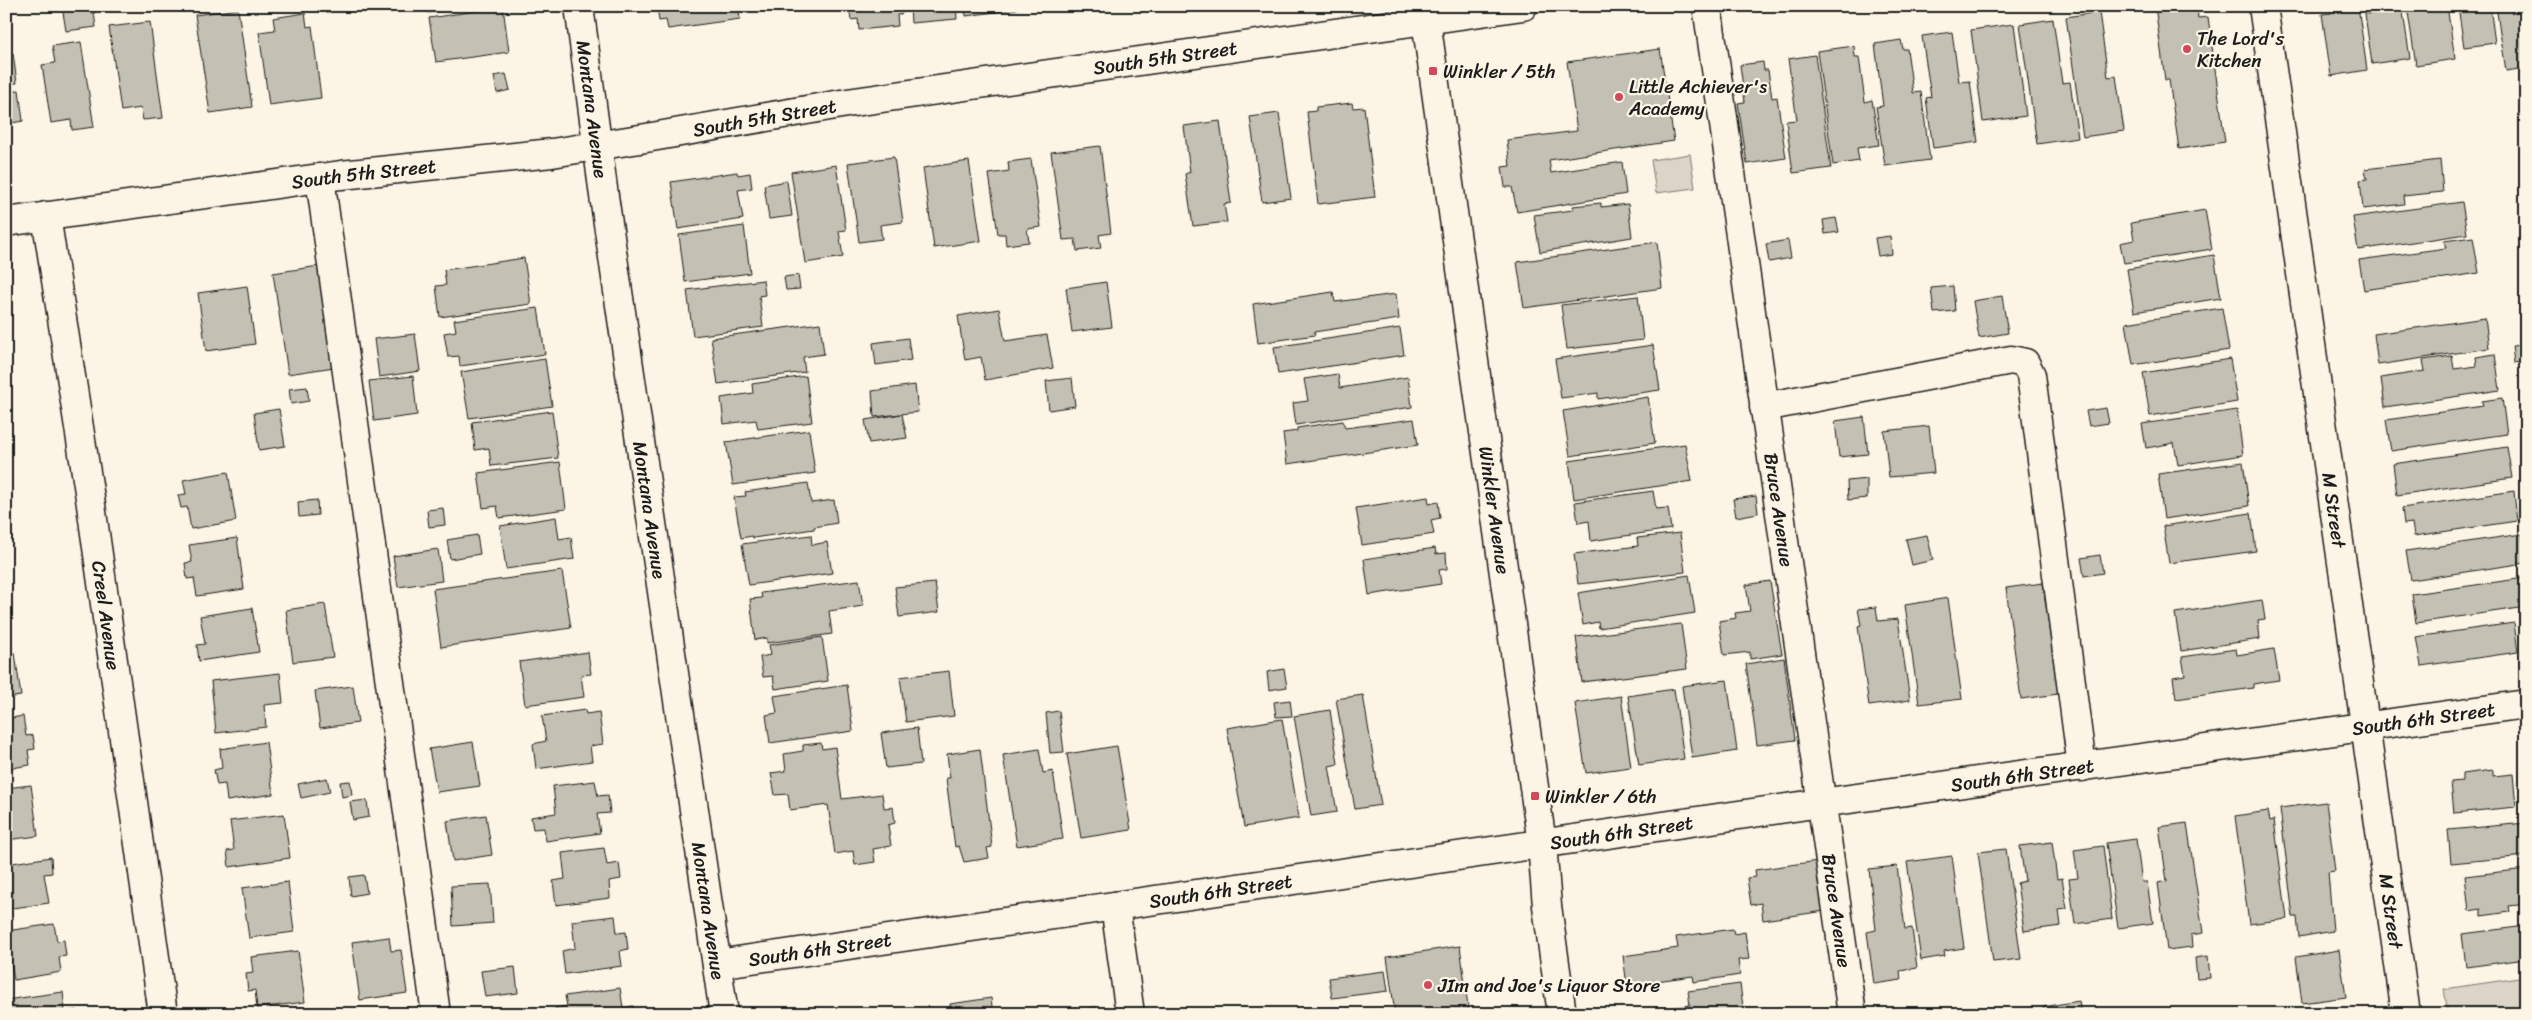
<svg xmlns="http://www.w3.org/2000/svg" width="2532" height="1020" font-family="Sriracha,sans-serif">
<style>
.green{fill:#dbd5c8;stroke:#7c7872}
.building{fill:#c4c0b3;stroke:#1c1c1c}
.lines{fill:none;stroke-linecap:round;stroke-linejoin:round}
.minor-casing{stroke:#1c1c1c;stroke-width:31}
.primary-casing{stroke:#1c1c1c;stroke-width:31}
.minor{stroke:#fcf5e5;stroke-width:28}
.primary{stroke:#fcf5e5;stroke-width:28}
.poi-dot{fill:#d1495b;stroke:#fcf5e5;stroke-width:2}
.labels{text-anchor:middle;stroke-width:4.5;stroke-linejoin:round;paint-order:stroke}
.poi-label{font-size:19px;fill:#1c1c1c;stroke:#fcf5e5;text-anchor:start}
.street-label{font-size:19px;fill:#1c1c1c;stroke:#fcf5e5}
</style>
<rect width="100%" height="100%" fill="#fcf5e5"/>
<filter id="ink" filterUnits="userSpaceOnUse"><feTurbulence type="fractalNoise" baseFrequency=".02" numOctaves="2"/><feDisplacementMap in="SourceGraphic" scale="10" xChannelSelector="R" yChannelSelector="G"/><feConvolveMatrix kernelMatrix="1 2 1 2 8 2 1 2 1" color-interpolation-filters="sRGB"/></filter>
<g filter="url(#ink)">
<!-- green -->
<g class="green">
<polygon points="1690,154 1695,188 1656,193 1651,160"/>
<polygon points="2526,977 2526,1014 2448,1014 2444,989"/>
</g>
<!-- building -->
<g class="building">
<polygon points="62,6 93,6 96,27 66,31"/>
<polygon points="427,6 477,6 428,13"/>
<polygon points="657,6 738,6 740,19 668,29 666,20 659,21"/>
<polygon points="849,6 901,6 902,14 897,15 898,26 859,30 858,19 851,20"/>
<polygon points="910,6 956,6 957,19 911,23"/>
<polygon points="965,6 1017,6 1017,9 966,16"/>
<polygon points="2155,6 2197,6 2198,18 2208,17 2225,142 2179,149 2169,80 2165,80"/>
<polygon points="2330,6 2358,6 2367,70 2331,76 2322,14 2331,13"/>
<polygon points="2374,6 2402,6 2410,58 2372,64 2365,14 2375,13"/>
<polygon points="2407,6 2447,6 2455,59 2416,65"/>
<polygon points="2458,6 2490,6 2495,43 2464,47"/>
<polygon points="2496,6 2526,6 2526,68 2506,71"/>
<polygon points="503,7 509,52 436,62 429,18"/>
<polygon points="238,9 252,107 210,113 195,15"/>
<polygon points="2099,12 2108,77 2116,76 2124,131 2083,137 2066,17"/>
<polygon points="305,13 307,27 312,26 321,98 269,105 259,32 275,30 273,18"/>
<polygon points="2053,19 2062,83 2070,82 2078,138 2037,144 2020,24"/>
<polygon points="150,22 163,118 143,120 141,108 121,111 109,27"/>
<polygon points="2014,24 2026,116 1983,122 1971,30"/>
<polygon points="1952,32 1959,82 1970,81 1978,142 1933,148 1926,98 1931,97 1922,36"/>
<polygon points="1901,40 1903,49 1907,49 1913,93 1921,92 1930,160 1885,166 1876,107 1883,106 1875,44"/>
<polygon points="81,42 94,127 72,130 71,120 51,123 42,65 55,63 52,46"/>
<polygon points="1854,46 1855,57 1859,57 1865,102 1872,100 1879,145 1857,148 1859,161 1833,165 1817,51"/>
<polygon points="1660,49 1674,141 1549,160 1551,173 1622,162 1626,194 1517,212 1512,187 1505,187 1502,167 1510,166 1507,140 1577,131 1567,62"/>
<polygon points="13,53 17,83 6,84 6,54"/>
<polygon points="1815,55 1831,168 1793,173 1786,121 1797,120 1788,59"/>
<polygon points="1763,62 1764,70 1768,70 1772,98 1777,97 1786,158 1747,164 1738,103 1745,102 1740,65"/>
<polygon points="506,74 510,90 497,93 494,76"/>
<polygon points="19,90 23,121 6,124 6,92"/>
<polygon points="1352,103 1353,108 1364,107 1375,197 1318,204 1307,112 1316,111 1316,107"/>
<polygon points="1279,113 1291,198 1262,202 1250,117"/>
<polygon points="1220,121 1231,203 1224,204 1227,222 1193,226 1185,174 1190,172 1184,126"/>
<polygon points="1100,146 1111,233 1099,235 1101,248 1077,251 1075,239 1063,240 1051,152"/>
<polygon points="894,157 903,222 880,225 882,239 859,242 848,163"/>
<polygon points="1031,159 1041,227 1027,229 1029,242 1006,245 1005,234 998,234 989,174 1009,171 1008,162"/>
<polygon points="2440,160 2443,192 2403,196 2404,204 2363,209 2360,180 2367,179 2365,169"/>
<polygon points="969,161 981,241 934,248 923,168"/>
<polygon points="836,165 846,230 839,231 843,257 805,263 791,172"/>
<polygon points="737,172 738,175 750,173 752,188 738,190 743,219 678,229 671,182"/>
<polygon points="787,181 792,216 769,219 764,185"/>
<polygon points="2462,202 2467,234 2358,250 2353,217"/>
<polygon points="1601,203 1601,207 1628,204 1632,237 1540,252 1534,215 1573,210 1573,206"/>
<polygon points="2205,210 2212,249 2124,263 2120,243 2134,240 2131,223"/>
<polygon points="1836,218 1839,232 1825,234 1823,220"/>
<polygon points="744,226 750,273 685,282 679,235"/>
<polygon points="1890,236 1892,254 1878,256 1875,238"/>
<polygon points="2473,237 2479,273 2364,290 2359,260 2446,248 2444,241"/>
<polygon points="1788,240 1791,258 1769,262 1766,244"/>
<polygon points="1657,242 1662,288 1524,308 1517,262"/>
<polygon points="2214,255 2221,298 2134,312 2127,269"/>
<polygon points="524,258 531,304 440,317 436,286 446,285 444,270"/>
<polygon points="319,266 334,367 288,374 273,273"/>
<polygon points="798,275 800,289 786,290 784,277"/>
<polygon points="763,280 765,295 759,296 763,327 693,336 687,290"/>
<polygon points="1106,282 1112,327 1072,332 1066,288"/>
<polygon points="247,286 255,344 206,351 198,293"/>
<polygon points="1953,286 1955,311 1934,313 1931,288"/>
<polygon points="1333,292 1335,302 1396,294 1399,319 1314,332 1315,335 1258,343 1253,304"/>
<polygon points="1638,296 1643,340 1567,349 1561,305"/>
<polygon points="2002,296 2008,333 1979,338 1973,301"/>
<polygon points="538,308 545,354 460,366 459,356 448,357 444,333 456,331 454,320"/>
<polygon points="2222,308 2229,350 2133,365 2126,323"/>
<polygon points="999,309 1005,341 1047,335 1053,368 985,380 981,357 965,360 958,316"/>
<polygon points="2485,318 2489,348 2378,365 2374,334"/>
<polygon points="820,323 824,354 803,357 805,372 718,384 711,338"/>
<polygon points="1400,328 1404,355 1278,374 1274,347"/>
<polygon points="415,334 420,371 379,377 374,339"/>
<polygon points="908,338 911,360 876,365 873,343"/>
<polygon points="1653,345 1660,390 1598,399 1598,393 1561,398 1555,359"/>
<polygon points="2525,345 2526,361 2514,363 2512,346"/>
<polygon points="2495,354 2500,390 2385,407 2381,378 2425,371 2423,360 2452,356 2454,369 2477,366 2476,357"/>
<polygon points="545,359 552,406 469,418 461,372"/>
<polygon points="2230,359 2237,402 2150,416 2143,373"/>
<polygon points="1338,374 1340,388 1408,377 1412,407 1296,425 1293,403 1308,401 1304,379"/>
<polygon points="413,376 417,415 374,421 369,381"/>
<polygon points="806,376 812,422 758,429 756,420 724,424 721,398 753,393 752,384"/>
<polygon points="1072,378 1075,406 1049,410 1046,381"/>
<polygon points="915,385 918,412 874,417 872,391"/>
<polygon points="307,387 309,401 291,404 289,389"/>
<polygon points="1648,397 1655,443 1570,456 1563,411"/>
<polygon points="2502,398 2507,434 2391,451 2386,420 2483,406 2482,401"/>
<polygon points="2106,408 2109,423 2089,426 2086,411"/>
<polygon points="279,409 285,446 259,450 254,413"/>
<polygon points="2237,410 2243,455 2178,465 2174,443 2146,448 2142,424"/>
<polygon points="2526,410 2526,455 2525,455 2518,411"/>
<polygon points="552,411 558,458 491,466 489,448 475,450 472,422"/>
<polygon points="902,414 907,438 869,443 865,420"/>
<polygon points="1864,417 1868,454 1839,457 1835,421"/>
<polygon points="1414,419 1418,445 1287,464 1283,433 1297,431 1297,428 1343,421 1345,428"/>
<polygon points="1929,426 1934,473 1889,477 1884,431"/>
<polygon points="809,430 815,473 733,485 726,442"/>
<polygon points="1685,444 1692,481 1574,499 1569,461"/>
<polygon points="2507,447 2512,478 2397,495 2393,464"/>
<polygon points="560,462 566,509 499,518 497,506 483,508 478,473"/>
<polygon points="2243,462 2249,506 2164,519 2158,474"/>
<polygon points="228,472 236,521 191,529 187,507 181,508 178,495 186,494 183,480"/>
<polygon points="1867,479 1867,498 1848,500 1847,481"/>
<polygon points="808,483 811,503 834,500 837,523 814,527 814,529 753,538 752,536 741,538 734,497 746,496 745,492"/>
<polygon points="1653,491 1656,509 1668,508 1671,529 1591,541 1589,521 1578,523 1575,502"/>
<polygon points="2514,491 2517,521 2414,536 2412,523 2404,524 2402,508"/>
<polygon points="1756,496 1758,513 1736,517 1733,499"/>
<polygon points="1428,497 1429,504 1438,502 1440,518 1431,520 1434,534 1362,545 1356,508"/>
<polygon points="317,500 318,515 299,517 298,502"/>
<polygon points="443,508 445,525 429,527 427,510"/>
<polygon points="2251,513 2256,551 2169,563 2163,526"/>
<polygon points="556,517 559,539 571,537 574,559 506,569 500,526"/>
<polygon points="1680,533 1685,572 1578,584 1574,554 1638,546 1637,538"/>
<polygon points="2522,534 2526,563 2411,580 2406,551"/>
<polygon points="477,535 480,554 450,559 447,540"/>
<polygon points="811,535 812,545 827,542 832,573 749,585 742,544"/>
<polygon points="1927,535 1933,560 1912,565 1906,539"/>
<polygon points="237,538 244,589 197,596 194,578 187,579 185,563 192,562 189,545"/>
<polygon points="1435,548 1436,554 1446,553 1447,569 1439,570 1441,584 1369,595 1364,559"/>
<polygon points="438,549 442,581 398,587 393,556"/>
<polygon points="2100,555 2103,573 2084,576 2081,558"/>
<polygon points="562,571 571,628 441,647 433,589"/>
<polygon points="1689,575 1695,613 1599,628 1598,622 1583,625 1578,593"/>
<polygon points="2525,578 2526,607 2416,623 2412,594"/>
<polygon points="859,580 863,606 829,611 832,634 767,643 767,638 755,640 750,599 762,598 761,593"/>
<polygon points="1770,581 1782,654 1750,659 1750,652 1724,655 1719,621 1736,618 1735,613 1750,611 1746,585"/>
<polygon points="935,583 939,612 899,617 895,587"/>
<polygon points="2043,583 2058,694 2021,699 2006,588"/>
<polygon points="1948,598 1962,699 1919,704 1905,605"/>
<polygon points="2262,600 2265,619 2258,620 2260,639 2181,651 2175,613"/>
<polygon points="325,604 333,657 293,662 286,610"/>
<polygon points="1876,607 1878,621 1898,619 1910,700 1869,706 1858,626 1861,625 1858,609"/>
<polygon points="252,608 259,652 199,661 197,645 205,644 200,616"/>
<polygon points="2514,623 2518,652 2421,666 2416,637"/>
<polygon points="1681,624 1687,669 1582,682 1576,637"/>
<polygon points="822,637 828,681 775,689 773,676 763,677 760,657 771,655 769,645"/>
<polygon points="2236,649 2237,655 2274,649 2279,680 2253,684 2253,688 2176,699 2173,677 2185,675 2182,657"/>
<polygon points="588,652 591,674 581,675 584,697 525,705 519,662"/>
<polygon points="15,653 21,696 6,698 6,654"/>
<polygon points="1784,658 1795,740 1757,745 1746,664"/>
<polygon points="1284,669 1287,687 1269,690 1267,672"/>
<polygon points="949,671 954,716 906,722 900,677"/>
<polygon points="280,673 283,703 264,705 266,727 216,733 211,681"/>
<polygon points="1727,680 1737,751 1692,758 1682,686"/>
<polygon points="847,685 853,731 770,743 766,715 777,713 774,696"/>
<polygon points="353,686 358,723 320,728 315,691"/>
<polygon points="1674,689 1684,759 1639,765 1628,696"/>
<polygon points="1363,695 1381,805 1355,809 1336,699"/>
<polygon points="1621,696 1631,767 1586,773 1575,703"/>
<polygon points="1290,700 1292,716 1276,717 1274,702"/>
<polygon points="585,710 586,714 599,712 603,744 590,746 592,761 536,769 533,744 546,741 542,716"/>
<polygon points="1330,710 1338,764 1329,766 1337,812 1311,816 1294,716"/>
<polygon points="1059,711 1064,752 1050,753 1046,713"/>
<polygon points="23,716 26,736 33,735 35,749 28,750 30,765 6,769 6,719"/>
<polygon points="1282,719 1299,818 1244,827 1227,728"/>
<polygon points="917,728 921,764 886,768 881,733"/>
<polygon points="266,742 273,794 227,801 225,784 217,785 214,770 222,768 220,749"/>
<polygon points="473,742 480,786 437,792 429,749"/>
<polygon points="821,743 822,749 835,747 842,799 882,794 884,808 893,807 895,823 888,825 891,846 873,849 875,862 855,865 853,851 835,854 828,805 790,810 788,794 775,795 771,773 786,771 784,754 803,751 803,745"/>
<polygon points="1117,746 1131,830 1081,838 1067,754"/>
<polygon points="980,749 992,847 987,848 989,858 964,862 959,846 955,847 946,778 950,778 947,754"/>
<polygon points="1039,749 1043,773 1053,771 1063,839 1017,846 1003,755"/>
<polygon points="2493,770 2493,776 2513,774 2516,807 2454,813 2451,782 2462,781 2462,774"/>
<polygon points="327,778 330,792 301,798 298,784"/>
<polygon points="350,781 352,795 342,797 340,782"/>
<polygon points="595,781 598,796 608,795 610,813 597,814 600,833 546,841 544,828 533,829 531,817 556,813 553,786"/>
<polygon points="31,785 38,836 6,840 6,788"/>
<polygon points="367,800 369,817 353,820 350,802"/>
<polygon points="2326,802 2335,871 2328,872 2333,931 2299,937 2297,917 2293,917 2280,808"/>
<polygon points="2268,811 2270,821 2274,820 2287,919 2249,924 2235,816"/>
<polygon points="284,814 290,858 229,867 227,851 234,850 230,821"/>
<polygon points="486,815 492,855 453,861 447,821"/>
<polygon points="2187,823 2203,933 2191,935 2192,947 2167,950 2158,883 2167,881 2159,827"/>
<polygon points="2526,823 2526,856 2451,863 2448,830"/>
<polygon points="2136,839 2142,882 2147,882 2153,923 2118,928 2106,843"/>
<polygon points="2052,842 2057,879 2062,878 2067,909 2059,910 2061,926 2024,931 2017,883 2025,881 2020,846"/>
<polygon points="2103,846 2112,919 2075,924 2069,879 2078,878 2074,850"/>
<polygon points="604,848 607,865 619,863 621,879 609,881 610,898 556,905 553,881 565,879 562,853"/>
<polygon points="2006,849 2021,959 1993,962 1978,852"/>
<polygon points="1952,856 1964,948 1944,951 1945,956 1921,960 1907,862"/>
<polygon points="51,857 52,873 44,874 49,903 6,909 6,864"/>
<polygon points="1818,861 1825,911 1763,920 1761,903 1751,905 1747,878 1756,877 1755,870"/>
<polygon points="1897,866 1905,929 1912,928 1917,968 1900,971 1901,980 1874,984 1867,932 1876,930 1869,869"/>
<polygon points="2526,869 2526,904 2509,906 2510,912 2481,916 2481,909 2469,911 2465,876"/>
<polygon points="364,875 367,893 351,896 349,877"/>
<polygon points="288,882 294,932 249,938 242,888"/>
<polygon points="490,884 493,923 453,926 451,886"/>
<polygon points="615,916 617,933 626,932 628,949 620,951 622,966 565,974 562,951 575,948 572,921"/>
<polygon points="54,924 57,941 64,940 66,956 59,957 61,972 14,980 10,958 6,959 6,931"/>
<polygon points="2526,926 2526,959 2466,967 2462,934"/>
<polygon points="1733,929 1734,934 1745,932 1749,959 1738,960 1740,975 1694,982 1693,976 1627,985 1623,956 1678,948 1676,937"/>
<polygon points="389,937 391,951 401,950 407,993 360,1000 352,942"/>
<polygon points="1460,946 1469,1014 1395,1014 1387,957"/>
<polygon points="2339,950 2346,997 2302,1003 2296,957"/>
<polygon points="298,951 305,1002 257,1008 255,990 248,991 246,974 253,973 251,957"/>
<polygon points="2208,956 2210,978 2197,979 2195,958"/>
<polygon points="515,967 518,993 485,997 481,971"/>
<polygon points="1385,971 1388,991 1332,998 1329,978"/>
<polygon points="1740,984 1744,1014 1633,1014 1690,1005 1688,991"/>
<polygon points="620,988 623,1008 633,1006 635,1014 556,1014 555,1008 567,1006 565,996"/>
<polygon points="63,992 65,1012 77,1010 77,1014 6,1014 6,1000"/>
<polygon points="2526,993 2526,1014 2523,1014 2521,998"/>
<polygon points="991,998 993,1014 951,1014 950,1004"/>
<polygon points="2079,1001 2081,1014 2044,1014 2043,1007"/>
<polygon points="1096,1007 1097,1014 1052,1013"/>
</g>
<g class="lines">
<!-- minor casing -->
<g class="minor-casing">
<g id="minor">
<path id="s1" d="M579 6 604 196 724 1014"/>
<path id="s2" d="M1707 6 1852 1014"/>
<path id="s3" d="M2263 6 2406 1014"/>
<polyline points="320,178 436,1014"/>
<path id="s4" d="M46 216 90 498 163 1014"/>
<path id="s5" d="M6 222 341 175 552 153 646 138 847 103 1523 6"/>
<polyline points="1764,407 2011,360 2025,363 2031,375 2082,767"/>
<polyline points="1115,906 1130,1014"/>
<path id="s6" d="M717 964 1821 803 2526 704"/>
</g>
</g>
<!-- primary casing -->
<g class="primary-casing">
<g id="primary">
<path id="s7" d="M1424 6 1542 844 1547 906 1562 1014"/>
</g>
</g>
<!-- minor -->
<use href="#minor" class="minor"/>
<!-- primary -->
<use href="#primary" class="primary"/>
</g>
</g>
<!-- markers -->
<g class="poi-dot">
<circle cx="2187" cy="49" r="5"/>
<rect x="1428" y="66" width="10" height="10" rx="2.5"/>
<circle cx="1619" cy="97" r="5"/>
<rect x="1530" y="791" width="10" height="10" rx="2.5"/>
<circle cx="1428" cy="985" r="5"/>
</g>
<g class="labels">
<!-- poi labels -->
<g class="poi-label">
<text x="2197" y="45">The Lord's<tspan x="2197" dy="22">Kitchen</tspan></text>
<text x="1443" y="78">Winkler / 5th</text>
<text x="1629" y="93">Little Achiever's<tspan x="1629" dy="22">Academy</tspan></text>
<text x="1545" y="803">Winkler / 6th</text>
<text x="1438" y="992">JIm and Joe's Liquor Store</text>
</g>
<!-- street labels -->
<g class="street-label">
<text dy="7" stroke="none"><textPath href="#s5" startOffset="1171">South 5th Street</textPath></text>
<text dy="7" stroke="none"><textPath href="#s1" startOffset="104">Montana Avenue</textPath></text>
<text dy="7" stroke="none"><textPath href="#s5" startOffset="766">South 5th Street</textPath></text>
<text dy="7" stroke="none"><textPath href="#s5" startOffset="361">South 5th Street</textPath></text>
<text dy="7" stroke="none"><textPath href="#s1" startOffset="509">Montana Avenue</textPath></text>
<text dy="7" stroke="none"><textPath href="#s7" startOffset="509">Winkler Avenue</textPath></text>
<text dy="7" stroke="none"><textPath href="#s2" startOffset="509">Bruce Avenue</textPath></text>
<text dy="7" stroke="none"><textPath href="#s3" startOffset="509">M Street</textPath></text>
<text dy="7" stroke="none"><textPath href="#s4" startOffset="404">Creel Avenue</textPath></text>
<text dy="7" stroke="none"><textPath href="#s6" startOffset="1724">South 6th Street</textPath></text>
<text dy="7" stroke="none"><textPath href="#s6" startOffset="1319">South 6th Street</textPath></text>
<text dy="7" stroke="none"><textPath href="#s6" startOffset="914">South 6th Street</textPath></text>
<text dy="7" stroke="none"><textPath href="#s6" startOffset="509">South 6th Street</textPath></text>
<text dy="7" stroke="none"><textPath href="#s1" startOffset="914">Montana Avenue</textPath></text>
<text dy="7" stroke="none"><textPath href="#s2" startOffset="914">Bruce Avenue</textPath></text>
<text dy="7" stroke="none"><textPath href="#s3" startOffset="914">M Street</textPath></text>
<text dy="7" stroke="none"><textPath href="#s6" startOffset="104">South 6th Street</textPath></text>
</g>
</g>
<!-- margin -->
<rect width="2532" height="1020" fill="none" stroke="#fcf5e5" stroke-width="25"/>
<rect x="12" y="12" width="2507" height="995" fill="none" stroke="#1c1c1c" stroke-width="2" filter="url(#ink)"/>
</svg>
